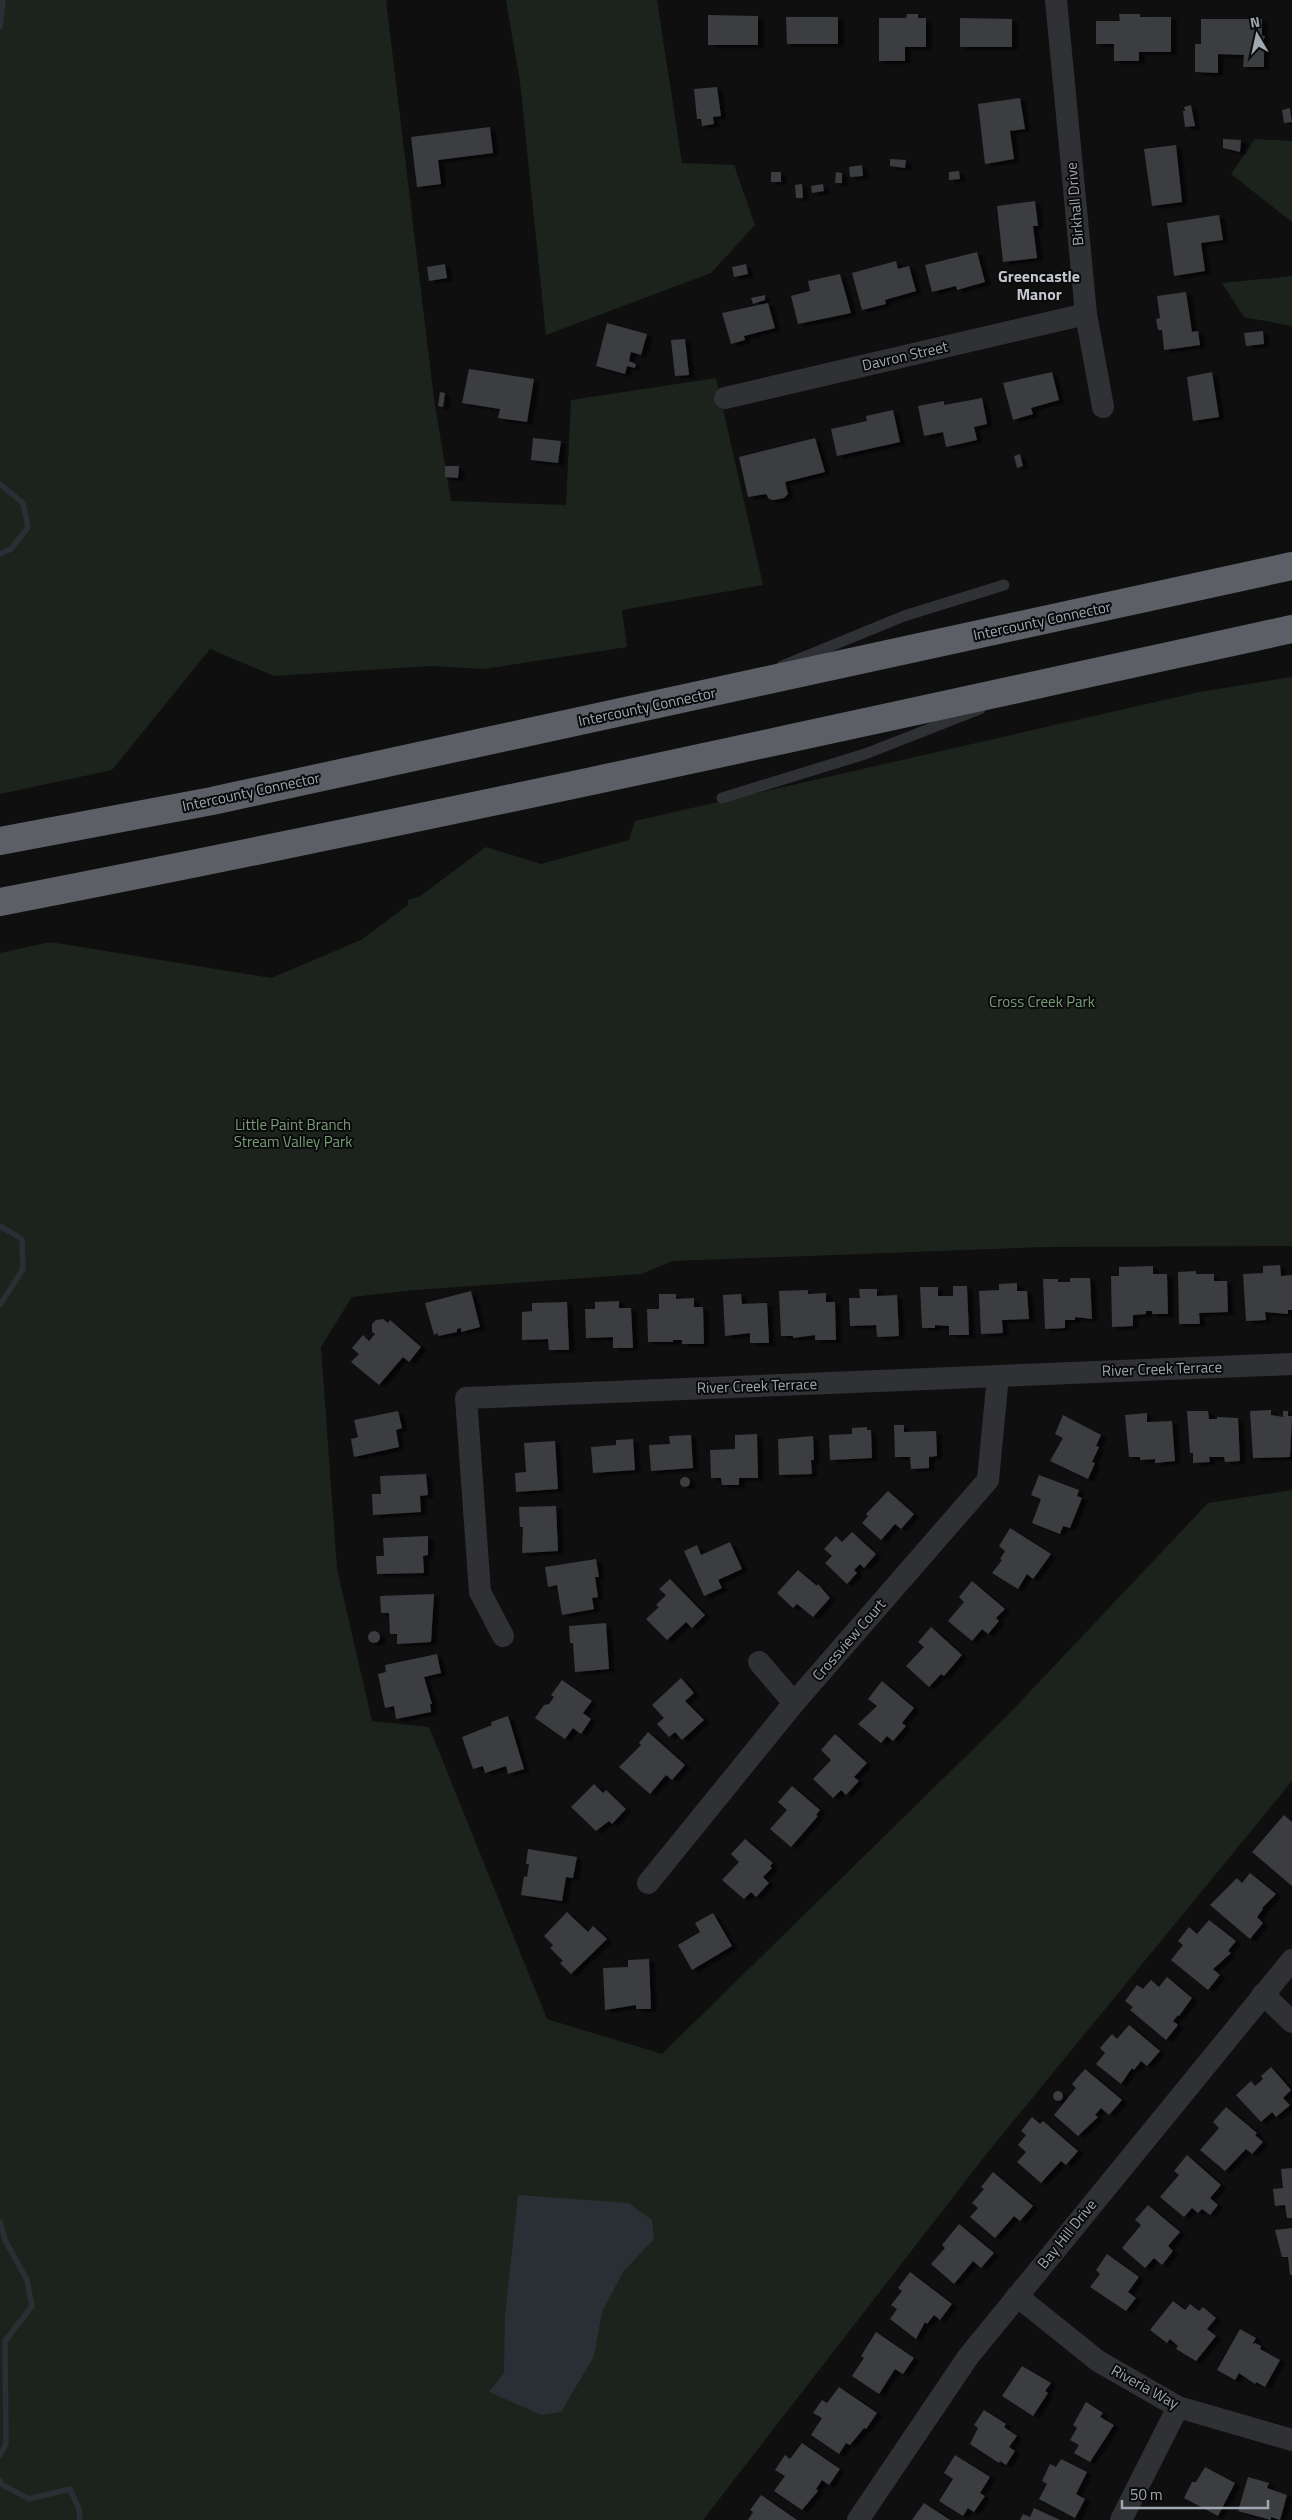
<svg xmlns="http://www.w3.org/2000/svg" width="1292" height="2520" font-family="'Titillium Web',sans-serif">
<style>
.green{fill:#1c231c}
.water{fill:#283036}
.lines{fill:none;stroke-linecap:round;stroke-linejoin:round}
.stream{stroke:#283036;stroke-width:5.5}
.building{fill:#3b3d40;filter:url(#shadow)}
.service{stroke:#303135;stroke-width:11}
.minor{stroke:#303135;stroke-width:22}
.motorway{stroke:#5c6066;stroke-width:28}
.labels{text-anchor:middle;stroke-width:4;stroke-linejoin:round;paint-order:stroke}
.street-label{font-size:15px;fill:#a0a7b1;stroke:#0a0a0b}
.park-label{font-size:15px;fill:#779d77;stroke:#0a0a0b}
.neighbourhood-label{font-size:16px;font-weight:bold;fill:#c1c5ce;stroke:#0a0a0b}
</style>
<defs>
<filter id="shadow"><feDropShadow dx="5.5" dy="3" stdDeviation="1" flood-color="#0009"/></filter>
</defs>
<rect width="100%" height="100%" fill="#0f0f10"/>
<!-- green -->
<g class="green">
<polygon points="0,0 386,0 434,399 451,501 566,505 571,400 716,378 763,585 622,610 627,647 483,669 431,666 274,676 210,649 112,770 0,794"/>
<polygon points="506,0 657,0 682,163 734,165 755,225 711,273 546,335 520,82"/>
<polygon points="1255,139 1292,141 1292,222 1231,174"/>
<polygon points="1292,276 1292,326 1244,317 1222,283"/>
<polygon points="1292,677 1292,1246 1043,1247 673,1261 641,1274 415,1290 352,1297 321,1347 337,1569 372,1721 429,1727 547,2019 662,2054 1006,1717 1208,1503 1292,1490 1292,1781 988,2152 703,2520 0,2520 0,953 50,942 271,978 361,940 408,905 408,900 419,897 486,847 541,864 629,840 635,821 1199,692"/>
</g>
<!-- water -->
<polygon class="water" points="518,2195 628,2203 652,2220 654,2239 623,2272 602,2312 594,2356 561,2412 542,2415 489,2392 504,2373 505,2316"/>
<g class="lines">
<!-- stream -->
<g class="stream">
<polyline points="0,27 3,0"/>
<polyline points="0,484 23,503 28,527 11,549 0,554"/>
<polyline points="0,1226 22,1239 23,1269 0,1305"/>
<polyline points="0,2222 5,2240 27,2280 32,2306 5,2341 6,2444 0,2455"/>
<polyline points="0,2480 1,2484 29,2499 70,2489 79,2509 80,2520"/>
</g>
</g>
<!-- building -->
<g class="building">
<polygon points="907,14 918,14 918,18 926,18 926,47 905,47 905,61 879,61 879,18 906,18"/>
<polygon points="1119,14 1140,14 1140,17 1171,17 1171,52 1139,52 1139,61 1114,61 1114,44 1096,44 1096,21 1120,21"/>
<polygon points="708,15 758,16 758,45 708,45"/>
<polygon points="786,17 838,17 838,44 787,44"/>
<polygon points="960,18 1012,19 1012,47 960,47"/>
<polygon points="1201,19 1262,19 1262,36 1265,36 1262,44 1264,44 1264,67 1243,67 1244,55 1218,54 1218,73 1195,72 1195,44 1201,44"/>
<polygon points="717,87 721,116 713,117 714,124 702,126 701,119 697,119 694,89"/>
<polygon points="1020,98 1025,129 1010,131 1014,159 985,164 978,104"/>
<polygon points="1191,105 1195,126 1185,127 1183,111 1185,111 1184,107"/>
<polygon points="1290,108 1292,122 1284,123 1282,110"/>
<polygon points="490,127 493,153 438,160 441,184 417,187 411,137"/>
<polygon points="1223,139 1241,140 1240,152 1223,148"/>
<polygon points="1176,145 1182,202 1152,206 1144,149"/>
<polygon points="890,159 906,160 905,168 890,166"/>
<polygon points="862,165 863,176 850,177 849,167"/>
<polygon points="959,171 960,179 949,180 949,172"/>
<rect x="771" y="172" width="10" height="10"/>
<polygon points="836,172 842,173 842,183 835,183"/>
<polygon points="802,184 803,198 796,198 795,185"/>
<polygon points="823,184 824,191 812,193 811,186"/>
<polygon points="1035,201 1038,226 1033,226 1037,258 1003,262 997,206"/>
<polygon points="1219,215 1223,240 1201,243 1205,271 1174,276 1167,223"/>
<polygon points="977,252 985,282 957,290 956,286 932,292 925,265"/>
<polygon points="896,261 898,269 909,266 916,291 885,300 886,304 862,310 852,273"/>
<polygon points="445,264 447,278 429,281 427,267"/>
<polygon points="746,264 748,274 734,277 732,267"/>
<polygon points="840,274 851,313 798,324 791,296 810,291 808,281"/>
<polygon points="1186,292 1192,332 1198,331 1200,345 1164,350 1162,330 1158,330 1156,319 1160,318 1157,296"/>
<polygon points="765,295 765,300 753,304 751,298"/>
<polygon points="768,303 775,328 744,336 745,340 731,344 722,313"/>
<polygon points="607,323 647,334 641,355 631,352 629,361 636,364 635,368 627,366 625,374 596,366"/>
<polygon points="1263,331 1264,344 1246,346 1244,333"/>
<polygon points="685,339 689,375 675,376 671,340"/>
<polygon points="469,369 534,379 527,422 498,418 500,409 462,403"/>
<polygon points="1052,372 1059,400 1031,408 1033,414 1013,420 1003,383"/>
<polygon points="1212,372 1219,417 1193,421 1187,377"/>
<polygon points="440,392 445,393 443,407 438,406"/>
<polygon points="982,398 987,424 974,427 977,440 946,447 943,432 924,436 918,406 944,401 944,405"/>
<polygon points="893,410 900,442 837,456 831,429 867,421 866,416"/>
<polygon points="533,438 561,441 558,463 531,460"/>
<polygon points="815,438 825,472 785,482 788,494 784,498 774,500 769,499 766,494 748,497 739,457"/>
<polygon points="1020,454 1023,466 1017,468 1014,456"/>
<polygon points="445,466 459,466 458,478 445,477"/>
<polygon points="1280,1265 1281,1276 1292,1275 1292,1310 1288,1310 1288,1314 1265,1312 1266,1320 1246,1321 1243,1274 1263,1273 1263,1266"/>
<polygon points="1153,1266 1153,1274 1167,1274 1168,1314 1152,1314 1152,1311 1146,1311 1146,1314 1133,1315 1133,1326 1112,1327 1111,1276 1119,1276 1119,1267"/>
<polygon points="1196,1271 1196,1274 1214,1274 1214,1281 1227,1281 1228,1312 1199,1313 1200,1324 1179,1324 1178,1272"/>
<polygon points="1070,1278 1090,1278 1092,1319 1075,1317 1075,1320 1065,1320 1065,1328 1045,1329 1043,1279 1058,1279 1058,1282 1070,1282"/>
<polygon points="1017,1283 1017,1291 1027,1291 1029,1319 1002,1320 1003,1333 981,1334 979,1291 999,1290 999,1284"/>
<polygon points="953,1286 967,1286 969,1335 949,1335 949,1326 935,1325 935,1328 922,1328 920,1287 938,1287 938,1296 953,1296"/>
<polygon points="859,1289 877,1289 877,1296 897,1295 899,1336 877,1337 876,1325 850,1326 849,1298 860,1298"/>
<polygon points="808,1290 808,1294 826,1293 826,1302 835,1302 836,1340 815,1340 815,1335 793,1338 793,1336 781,1336 779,1291"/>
<polygon points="471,1291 480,1327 461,1332 461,1328 457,1329 457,1332 438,1336 438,1333 434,1335 425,1303"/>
<polygon points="659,1294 676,1294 676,1299 694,1298 694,1307 703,1307 704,1344 682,1344 682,1340 673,1340 673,1342 648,1342 647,1309 659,1309"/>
<polygon points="741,1294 742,1304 767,1303 769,1343 750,1343 750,1333 725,1336 723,1295"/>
<polygon points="619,1301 619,1308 631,1308 633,1348 613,1348 613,1337 586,1338 585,1309 595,1309 595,1302"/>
<polygon points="567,1302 569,1350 549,1350 548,1339 522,1340 522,1312 532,1311 532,1303"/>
<polygon points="383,1319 388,1323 390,1320 421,1347 409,1362 403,1357 379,1385 351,1362 359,1354 352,1348 363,1335 369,1341 375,1334 372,1332 372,1324 376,1320"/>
<polygon points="1271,1410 1271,1415 1283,1417 1283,1411 1288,1411 1288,1416 1292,1416 1290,1457 1253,1458 1250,1411"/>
<polygon points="398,1411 402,1428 396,1430 399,1447 354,1457 351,1439 358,1437 354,1420"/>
<polygon points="1187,1411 1208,1411 1209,1419 1217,1419 1217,1417 1238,1418 1240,1461 1225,1462 1224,1457 1209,1457 1210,1462 1193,1463 1193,1453 1190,1453"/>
<polygon points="1147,1413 1147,1422 1172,1421 1175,1461 1155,1463 1155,1459 1140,1460 1140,1457 1129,1457 1125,1415"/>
<polygon points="1063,1415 1101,1435 1096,1446 1099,1447 1092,1462 1095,1463 1088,1479 1050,1461 1063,1438 1055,1434"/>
<polygon points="894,1425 904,1425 904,1432 936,1431 937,1456 929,1457 929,1468 911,1469 910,1457 895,1457"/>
<polygon points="867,1427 867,1430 871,1430 872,1458 830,1460 829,1435 852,1434 852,1428"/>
<polygon points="757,1434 758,1478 739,1478 739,1485 722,1485 721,1478 711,1478 710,1450 735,1449 735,1435"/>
<polygon points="691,1435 693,1468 651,1471 649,1445 670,1444 669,1436"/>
<polygon points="813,1436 814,1460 811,1460 812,1474 779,1475 778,1439"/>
<polygon points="633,1439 635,1470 593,1473 591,1447 616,1445 616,1440"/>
<polygon points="555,1441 558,1489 516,1492 515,1473 526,1472 524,1443"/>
<polygon points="426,1474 428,1495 420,1496 421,1512 373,1515 372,1494 381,1494 380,1476"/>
<polygon points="1039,1475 1079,1490 1077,1496 1082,1498 1070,1528 1063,1526 1060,1534 1032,1523 1041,1499 1031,1495"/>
<circle cx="685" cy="1482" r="5"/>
<polygon points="888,1491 914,1514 901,1529 895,1524 881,1540 862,1523 868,1516 866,1514"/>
<polygon points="556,1506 558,1551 522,1553 523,1527 520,1527 519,1507"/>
<polygon points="1010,1528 1051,1554 1033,1579 1027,1574 1018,1589 992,1573 1002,1560 1000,1559 1005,1551 999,1546"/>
<polygon points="852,1532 876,1554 864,1568 860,1564 854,1570 857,1573 847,1584 825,1563 832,1556 824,1549 836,1536 842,1542"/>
<polygon points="428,1536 428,1555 423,1556 424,1573 377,1574 376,1556 384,1556 383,1538"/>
<polygon points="730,1542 742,1569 718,1580 722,1588 704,1596 684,1551 697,1545 701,1555"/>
<polygon points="596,1559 599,1577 595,1577 598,1597 592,1598 594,1609 562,1615 557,1585 548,1587 545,1567"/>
<polygon points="798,1570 817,1586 818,1584 830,1598 813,1617 797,1604 793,1608 777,1593"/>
<polygon points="670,1579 705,1615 692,1628 686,1622 667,1640 646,1619 659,1607 656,1605 666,1595 659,1589"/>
<polygon points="972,1581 1005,1609 996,1618 999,1621 988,1634 982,1629 972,1641 948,1621 964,1602 959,1597"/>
<polygon points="434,1594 431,1642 397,1644 397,1634 390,1634 389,1613 381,1613 380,1596"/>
<polygon points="606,1623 609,1669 575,1672 573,1643 570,1643 569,1626"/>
<polygon points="931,1627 962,1655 944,1676 941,1674 929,1687 906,1666 924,1647 918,1642"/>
<circle cx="374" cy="1637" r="6"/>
<polygon points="437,1654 441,1673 424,1677 432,1704 430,1704 431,1712 396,1719 394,1706 385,1708 378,1674 386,1672 385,1665"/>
<polygon points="681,1678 694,1693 685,1701 704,1720 682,1740 675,1732 669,1737 657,1724 664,1718 652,1705"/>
<polygon points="562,1680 592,1701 583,1713 591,1719 581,1734 573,1728 565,1739 535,1718 544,1705 549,1704 554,1697 551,1695"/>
<polygon points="882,1681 914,1708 902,1723 906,1726 893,1741 887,1736 881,1743 858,1724 877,1706 868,1699"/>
<polygon points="508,1716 524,1769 508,1774 506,1766 485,1773 483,1766 473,1769 462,1737 492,1725 491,1722"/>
<polygon points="648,1732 685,1765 672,1780 666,1775 650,1794 619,1767 641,1745 639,1743"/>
<polygon points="835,1734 867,1763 854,1777 859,1781 846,1795 841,1790 833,1798 813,1779 831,1760 821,1750"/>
<polygon points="594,1784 603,1793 606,1790 626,1809 612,1824 609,1821 596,1831 571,1807"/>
<polygon points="792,1786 820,1810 816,1815 818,1816 791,1847 770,1829 787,1810 778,1802"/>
<polygon points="1284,1815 1292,1822 1292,1886 1252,1852"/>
<polygon points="745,1839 773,1863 770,1866 772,1868 763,1877 769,1883 756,1897 751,1892 744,1899 722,1880 739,1862 731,1854"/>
<polygon points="528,1849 577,1857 573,1878 566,1877 562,1901 521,1895 524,1876 527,1877 529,1864 526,1864"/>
<polygon points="1250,1873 1276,1894 1262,1908 1263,1909 1257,1917 1263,1923 1250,1939 1210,1905 1237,1878 1242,1883"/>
<polygon points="567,1912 588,1932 593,1926 607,1939 571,1974 560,1963 563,1961 550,1948 553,1945 544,1936"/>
<polygon points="713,1913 732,1946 692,1970 678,1945 700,1932 695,1923"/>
<polygon points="1209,1920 1236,1941 1228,1951 1231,1953 1213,1969 1220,1975 1208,1990 1171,1960 1183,1945 1178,1941 1189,1927 1197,1934"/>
<polygon points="649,1959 651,2009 636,2009 636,2005 605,2010 603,1968 628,1967 628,1960"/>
<polygon points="1167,1977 1192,1998 1179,2016 1178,2015 1173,2021 1178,2025 1166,2040 1130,2010 1133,2007 1125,2001 1137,1985 1143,1989 1151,1980 1159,1987"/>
<polygon points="1129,2025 1160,2051 1147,2066 1141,2061 1134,2070 1132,2068 1121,2084 1096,2064 1105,2053 1100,2048 1112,2034 1117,2039"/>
<polygon points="1271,2067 1291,2090 1283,2098 1290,2105 1276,2117 1272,2112 1261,2122 1236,2095 1251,2081 1255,2086 1263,2079 1261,2076"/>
<polygon points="1085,2069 1122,2100 1109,2115 1101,2108 1095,2115 1098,2117 1078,2136 1054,2115 1076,2088 1072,2084"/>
<circle cx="1058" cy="2096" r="5"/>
<polygon points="1226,2107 1257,2133 1255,2135 1263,2142 1252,2154 1246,2149 1225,2171 1200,2150 1219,2128 1213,2122"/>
<polygon points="1032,2117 1040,2124 1043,2121 1078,2151 1066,2165 1061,2161 1041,2183 1017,2162 1026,2152 1018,2145 1026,2135 1021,2131"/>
<polygon points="1187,2155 1221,2185 1210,2198 1218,2205 1210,2215 1202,2209 1198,2213 1192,2208 1184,2217 1160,2197 1179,2175 1174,2171"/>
<polygon points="1292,2168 1292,2218 1287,2218 1285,2205 1275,2206 1273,2189 1283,2188 1281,2169"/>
<polygon points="993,2172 1033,2206 1020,2221 1014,2216 995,2238 970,2217 978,2208 972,2203 984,2189 981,2187"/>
<polygon points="1148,2205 1180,2232 1168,2246 1173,2251 1162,2265 1154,2258 1145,2268 1122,2248 1141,2225 1135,2220"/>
<polygon points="959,2224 994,2253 981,2268 973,2261 954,2284 931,2264 945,2248 942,2245"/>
<polygon points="1292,2228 1292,2275 1290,2275 1288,2257 1282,2257 1275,2230"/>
<polygon points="1107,2254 1139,2277 1128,2292 1136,2298 1126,2311 1090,2287 1100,2274 1096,2270"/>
<polygon points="910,2272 952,2304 940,2320 934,2315 927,2324 925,2322 916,2339 890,2319 897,2309 891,2305 902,2291 898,2288"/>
<polygon points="1173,2301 1185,2310 1190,2304 1199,2311 1203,2307 1216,2318 1207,2329 1216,2336 1196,2361 1176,2349 1178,2346 1170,2339 1167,2343 1150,2330"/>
<polygon points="1240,2329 1256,2338 1252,2345 1255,2343 1261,2346 1260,2349 1280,2360 1265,2387 1256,2382 1255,2384 1239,2373 1235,2380 1217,2370"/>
<polygon points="876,2332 914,2358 903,2374 895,2369 879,2394 852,2376 864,2358 861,2356"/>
<polygon points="1022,2366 1051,2383 1045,2391 1048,2393 1033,2416 1002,2396"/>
<polygon points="839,2387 877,2413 866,2429 864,2428 850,2445 846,2443 839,2454 811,2435 822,2418 813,2413 822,2400 827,2403"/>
<polygon points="1086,2402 1103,2413 1100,2417 1114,2425 1090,2462 1074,2453 1079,2445 1070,2440 1077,2428 1073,2425"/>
<polygon points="984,2410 1006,2424 1004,2427 1017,2436 1009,2447 1015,2451 1006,2465 1000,2461 999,2463 970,2444 978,2428 974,2425"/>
<polygon points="802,2443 840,2469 829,2485 822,2480 816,2489 818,2491 802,2510 774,2491 785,2476 775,2470 785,2455 790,2459"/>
<polygon points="955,2455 990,2477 980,2493 985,2496 974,2512 968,2508 963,2516 939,2501 953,2479 944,2473"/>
<polygon points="1061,2459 1087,2472 1076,2494 1085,2499 1075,2518 1039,2499 1047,2484 1042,2481 1050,2464 1056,2467"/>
<polygon points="1205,2467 1235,2483 1218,2516 1184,2498 1192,2482 1196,2482"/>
<polygon points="1248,2477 1269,2483 1267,2488 1287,2495 1280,2520 1271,2517 1271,2520 1238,2511"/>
<polygon points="761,2495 797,2520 748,2520 753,2512 750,2510"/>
<polygon points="924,2503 950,2520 912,2520"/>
<polygon points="1034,2508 1060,2520 1020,2520 1023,2514 1030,2517"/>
</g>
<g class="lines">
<!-- service -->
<g class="service">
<polyline points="782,666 904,616 1004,585"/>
<polyline points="722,798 865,754 980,709"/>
</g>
<!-- minor -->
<g class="minor">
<polyline points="1056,0 1086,314 1103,407"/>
<polyline points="725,398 1086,314"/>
<polyline points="503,1636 480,1592 466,1398 1292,1364"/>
<polyline points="759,1662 794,1703"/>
<polyline points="648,1883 794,1703 988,1480 998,1376"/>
<polyline points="1263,1994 1292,2022"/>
<polyline points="1017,2296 1098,2361 1178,2407 1292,2440"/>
<polyline points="858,2520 968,2357 1292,1960"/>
<polyline points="1121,2520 1178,2407"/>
</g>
<!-- motorway -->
<g class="motorway">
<polyline points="0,841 212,801 1292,566"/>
<path d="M0 902C432 818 862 723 1292 629"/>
</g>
</g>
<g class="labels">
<!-- street labels -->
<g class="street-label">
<text transform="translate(1075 204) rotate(-95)" y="5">Birkhall Drive</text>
<text transform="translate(905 356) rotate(-13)" y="5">Davron Street</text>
<text transform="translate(1042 621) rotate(-12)" y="5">Intercounty Connector</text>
<text transform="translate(647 707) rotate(-12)" y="5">Intercounty Connector</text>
<text transform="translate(251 792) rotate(-12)" y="5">Intercounty Connector</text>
<text transform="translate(1162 1369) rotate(-2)" y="5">River Creek Terrace</text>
<text transform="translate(757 1386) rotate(-2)" y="5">River Creek Terrace</text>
<text transform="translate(849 1640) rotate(-49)" y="5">Crossview Court</text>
<text transform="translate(1067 2234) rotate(-51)" y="5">Bay Hill Drive</text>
<text transform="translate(1145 2387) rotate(29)" y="5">Riveria Way</text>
</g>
<!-- park labels -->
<g class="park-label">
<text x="1042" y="1007">Cross Creek Park</text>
<text x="293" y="1130">Little Paint Branch<tspan x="293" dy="17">Stream Valley Park</tspan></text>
</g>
<!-- neighbourhood labels -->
<g class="neighbourhood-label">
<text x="1039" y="282">Greencastle<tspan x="1039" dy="18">Manor</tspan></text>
</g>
</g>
<!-- north arrow -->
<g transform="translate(1257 35) rotate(351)" stroke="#0a0a0b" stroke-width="4" paint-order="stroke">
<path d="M0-4L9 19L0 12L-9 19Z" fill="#a0a7b1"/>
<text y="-8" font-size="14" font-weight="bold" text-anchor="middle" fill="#a0a7b1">N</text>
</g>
<!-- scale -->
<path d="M1122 2500v8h146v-8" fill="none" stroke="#a0a7b1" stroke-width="2.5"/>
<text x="1130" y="2500" font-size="15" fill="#a0a7b1" stroke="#0a0a0b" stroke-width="4" paint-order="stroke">50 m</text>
</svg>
